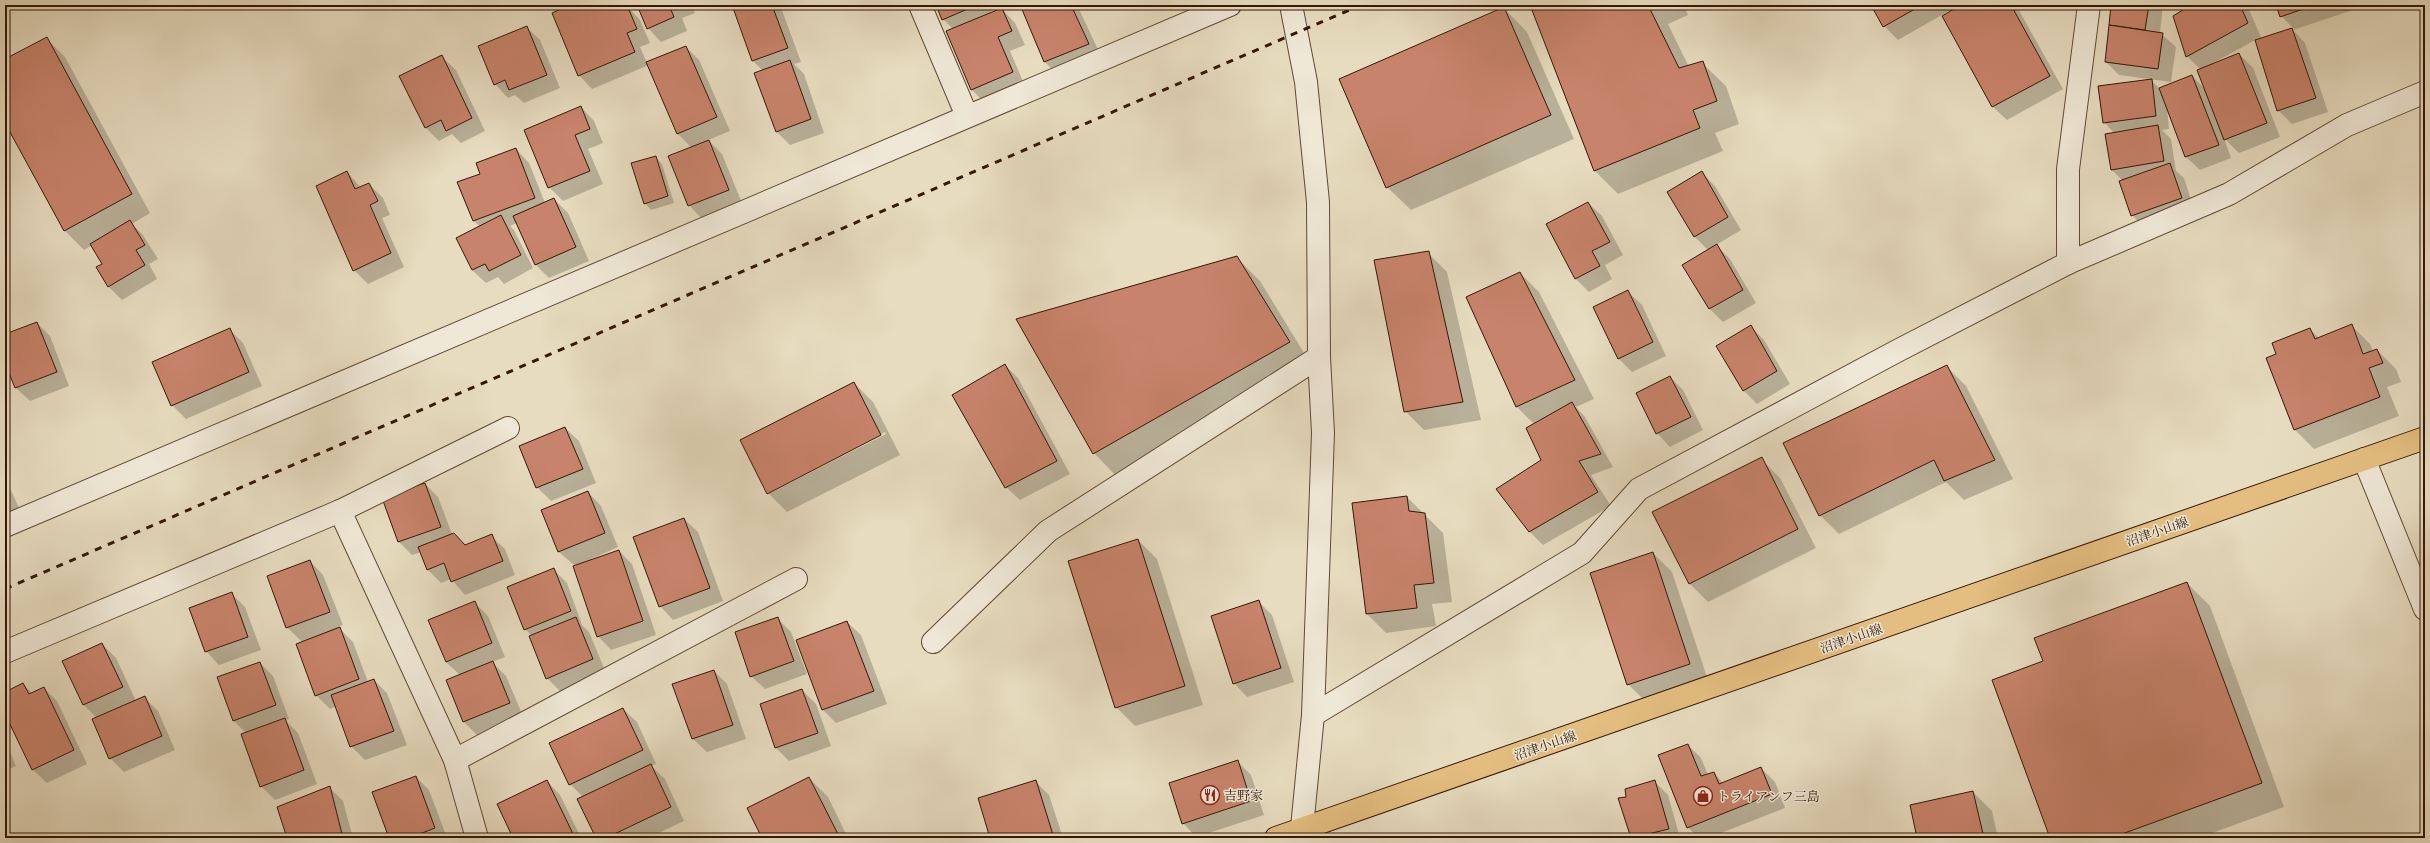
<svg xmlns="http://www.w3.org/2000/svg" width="2430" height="843" font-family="'Libre Caslon Text','Noto Serif JP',serif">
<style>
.shadow{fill:#0003;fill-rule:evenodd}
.building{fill:#c8836c;stroke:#351705}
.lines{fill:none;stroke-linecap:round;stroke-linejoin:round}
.minor-casing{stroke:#624834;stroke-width:24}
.major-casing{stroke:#351705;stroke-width:24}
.minor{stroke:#efe8d6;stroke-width:22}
.major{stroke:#e4be80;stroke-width:22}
.rail{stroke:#351705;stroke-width:3;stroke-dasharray:7 7;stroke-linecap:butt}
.labels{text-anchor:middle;stroke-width:3;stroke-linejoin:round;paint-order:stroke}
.street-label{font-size:13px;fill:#351705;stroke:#efe8d6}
.poi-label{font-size:13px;fill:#351705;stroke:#efe8d6;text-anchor:start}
</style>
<rect width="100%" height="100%" fill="#e7dcc0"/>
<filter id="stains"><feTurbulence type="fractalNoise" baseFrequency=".005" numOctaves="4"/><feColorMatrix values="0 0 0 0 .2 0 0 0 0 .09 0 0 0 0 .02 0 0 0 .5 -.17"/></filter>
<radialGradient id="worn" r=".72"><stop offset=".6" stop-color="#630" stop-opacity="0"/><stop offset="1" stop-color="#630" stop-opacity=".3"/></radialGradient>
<!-- shadow -->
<g class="shadow">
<polygon points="573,5 627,6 640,20 650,43 640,47 647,63 686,47 699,60 730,131 708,140 722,154 742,203 702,219 689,205 692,148 677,133 649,65 592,89 579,75"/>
<polygon points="638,5 691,5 695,13 682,18 687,31 661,42 648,28"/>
<polygon points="732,5 780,5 801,62 794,64 804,74 824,133 790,145 776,131 763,71 753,61"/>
<polygon points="937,5 989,5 992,13 1002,9 1015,23 1025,45 1010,51 1025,86 985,103 971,89 953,29 943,19"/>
<polygon points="1023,5 1077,5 1102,58 1058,75 1045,62 1022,8 1025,7"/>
<polygon points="1531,5 1684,5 1688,15 1668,24 1689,67 1702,63 1726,86 1739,124 1715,133 1723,151 1618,194 1594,170"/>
<polygon points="1873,5 1952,5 1954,8 1898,40 1884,26"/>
<polygon points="1963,5 2016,5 2063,89 2007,120 1993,107 1943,16"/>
<polygon points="2113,5 2163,5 2160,33 2176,47 2171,82 2119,75 2106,62"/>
<polygon points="2184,5 2247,5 2261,37 2211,64 2239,54 2253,68 2280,137 2239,153 2224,138 2231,158 2200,170 2186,157 2167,107 2169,129 2162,130 2171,139 2176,171 2184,178 2195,212 2146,229 2132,215 2123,181 2112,170 2106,135 2114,133 2104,122 2151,80 2160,89 2192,76 2206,90 2200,69 2187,56 2187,8"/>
<polygon points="2277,5 2368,5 2293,30 2305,43 2328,112 2292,124 2278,110 2256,41 2294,29 2281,16"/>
<polygon points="1504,8 1527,32 1574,139 1411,210 1387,187"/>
<polygon points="526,27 540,40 560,88 524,103 515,95 508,98 495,84"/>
<polygon points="46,38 65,57 150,213 132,224 143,235 158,259 149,264 157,279 122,300 108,286 104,264 92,245 84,250 65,231 5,121 5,60"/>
<polygon points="442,57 456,70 485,131 461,143 452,134 439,141 425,127"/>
<polygon points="581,107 594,121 603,143 588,149 603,184 563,201 549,187"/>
<polygon points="516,149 529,163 545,203 554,199 568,213 589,261 549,278 536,265 517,223 510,226 514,230 533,268 504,284 498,277 486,283 472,270 480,227 474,221 459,183 481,174"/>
<polygon points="655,157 662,164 674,203 651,210 645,203"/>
<polygon points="347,172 361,188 369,184 383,198 390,215 382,218 404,267 368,284 354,270"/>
<polygon points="1702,173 1715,186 1741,230 1716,245 1730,259 1756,303 1723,322 1710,309 1684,265 1708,250 1695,237"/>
<polygon points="1588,203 1602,216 1623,255 1605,265 1612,279 1589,292 1575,278"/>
<polygon points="1428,253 1447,272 1481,420 1424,430 1405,411"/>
<polygon points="1237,258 1260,281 1312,366 1117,477 1094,453"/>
<polygon points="1520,273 1539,292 1594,399 1576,407 1585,417 1613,467 1591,475 1611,506 1543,545 1529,531 1542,461 1534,424 1517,407 1468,297"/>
<polygon points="1628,292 1642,305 1666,356 1632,372 1618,358"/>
<polygon points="37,323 50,336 69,386 30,401 16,388 5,360 5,335"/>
<polygon points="2351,325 2370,344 2373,351 2377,350 2396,369 2401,382 2387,387 2399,416 2314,449 2295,430 2267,358 2277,354 2310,329 2319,338"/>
<polygon points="1750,326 1764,340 1790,384 1757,404 1744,391 1718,346"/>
<polygon points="229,329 243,343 262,386 186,419 172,405"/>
<polygon points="1005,365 1018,378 1070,474 1020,500 1006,487"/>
<polygon points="1947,367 1966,386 2013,479 1964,500 1946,482 1839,534 1820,515"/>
<polygon points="1670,377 1683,390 1703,430 1670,447 1657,433"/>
<path d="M854 383 873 402 900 455 787 512 768 493ZM885 432 886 434 774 491V489Z"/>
<polygon points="565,428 579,441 596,483 551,501 537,487"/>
<polygon points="1761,459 1780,478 1816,548 1708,602 1689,583"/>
<polygon points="5,482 9,486 21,512 5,519"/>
<polygon points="425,484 438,497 452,534 465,546 491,536 505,549 515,575 465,595 451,579 441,583 428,570 421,552 412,555 399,542 384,499"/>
<polygon points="588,492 601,506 618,547 580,564 619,551 632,564 656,635 611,650 598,636 574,565 559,552 542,511"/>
<polygon points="1407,497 1443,533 1452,602 1432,604 1436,626 1386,633 1367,614"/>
<polygon points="684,519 698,532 723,601 673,620 660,606"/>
<polygon points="1138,540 1157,559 1203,705 1135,726 1116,707"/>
<polygon points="1653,553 1672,572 1709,683 1647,703 1628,684"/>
<polygon points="310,561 323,575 343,625 338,627 353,642 368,682 374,680 387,693 407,745 365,760 351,746 336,706 330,709 316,695 302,642 287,627"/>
<polygon points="553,569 567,583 582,625 589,632 606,673 560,691 547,678 532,636 525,629"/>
<polygon points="2187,583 2210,606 2284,807 2198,838 2051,838 2045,662"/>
<polygon points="232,594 245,607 261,650 219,665 206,651"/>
<polygon points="1258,601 1272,615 1294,682 1247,697 1234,683"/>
<polygon points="474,602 488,616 505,657 492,662 506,676 523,716 477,735 464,722 460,675 446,662"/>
<polygon points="777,618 791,632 807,674 765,689 751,676"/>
<polygon points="847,622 861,635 887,704 836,723 823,710"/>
<polygon points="102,644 116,658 136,701 144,697 158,711 175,750 124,772 110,758 93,720 97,718 83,704"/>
<polygon points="260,663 273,676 289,719 285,720 298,733 317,784 275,800 261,786 246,733 233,720"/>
<polygon points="714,671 727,684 746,739 707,752 693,739 674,685"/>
<polygon points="23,684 33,694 44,688 57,701 87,764 47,783 33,770 5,711 5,693"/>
<polygon points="802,690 816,704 831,746 789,761 776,748 761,705"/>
<polygon points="623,709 637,722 656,764 651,766 665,779 684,821 648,838 597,838 583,797 570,784"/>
<polygon points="5,740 16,766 5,771"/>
<polygon points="1688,745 1701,758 1708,775 1714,773 1723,783 1761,768 1775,782 1785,808 1708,838 1698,838 1688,827"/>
<polygon points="1237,761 1251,775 1264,815 1196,837 1183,823"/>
<polygon points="416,777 429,790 447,838 391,838"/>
<polygon points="809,778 828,797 848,838 763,838"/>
<polygon points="547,781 560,795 581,838 514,838"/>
<polygon points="1035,781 1049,795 1063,838 991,838"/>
<polygon points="1654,781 1668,795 1680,838 1632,838 1619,799 1627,797"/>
<polygon points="329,787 343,801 353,838 288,838"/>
<polygon points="1973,792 1992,811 1998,838 1918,838"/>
</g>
<!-- building -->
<g class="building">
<polygon points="570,5 617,5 618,8 627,5 637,29 627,33 635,52 578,76 552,13"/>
<polygon points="637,5 669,5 674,17 647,29"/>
<polygon points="732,5 772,5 788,48 752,61"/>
<polygon points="936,5 977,5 942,20"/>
<polygon points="1026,5 1071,5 1089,44 1044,62 1021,7"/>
<polygon points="1530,5 1648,5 1679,68 1703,61 1717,101 1693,110 1700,128 1594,171"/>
<polygon points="1871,5 1922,5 1883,27"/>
<polygon points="1961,5 2011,5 2050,76 1992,107 1942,16"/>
<polygon points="2111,5 2149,5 2145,30 2109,25"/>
<polygon points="2191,5 2240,5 2248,23 2186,57 2173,16"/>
<polygon points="2276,5 2315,5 2280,17"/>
<polygon points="2421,5 2425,5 2425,19"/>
<polygon points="1504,7 1551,115 1386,188 1339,79"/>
<polygon points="1002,8 1012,31 998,37 1013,72 971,90 946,31"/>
<polygon points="2109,25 2163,33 2158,69 2105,62"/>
<polygon points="527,26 547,75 509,90 505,80 494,85 478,46"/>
<polygon points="2292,28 2316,98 2277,111 2255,40"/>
<polygon points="47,37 132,194 64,231 5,123 5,59"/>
<polygon points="686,46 717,117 677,134 646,62"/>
<polygon points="2239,53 2267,123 2224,140 2197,70"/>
<polygon points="442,55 472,118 446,131 441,120 425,128 399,76"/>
<polygon points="790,60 811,119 776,132 754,73"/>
<polygon points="2192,75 2219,145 2185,157 2159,88"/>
<polygon points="2152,79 2156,116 2103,123 2098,86"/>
<polygon points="581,106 590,129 575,135 590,171 548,188 524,130"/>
<polygon points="2158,125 2164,161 2111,170 2105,134"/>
<polygon points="709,140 729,190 688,206 668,156"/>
<polygon points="516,148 535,198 473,221 457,182 480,174 476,163"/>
<polygon points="656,156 668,196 644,204 631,163"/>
<polygon points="2170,163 2182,198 2131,216 2119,181"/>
<polygon points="347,171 355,189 369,183 378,201 370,205 391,253 353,271 316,186"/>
<polygon points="1702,171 1728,217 1694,237 1667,192"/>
<polygon points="554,198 576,247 535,265 513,216"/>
<polygon points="1588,202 1610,242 1592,251 1600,266 1575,279 1546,224"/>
<polygon points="501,215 521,255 489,271 485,264 472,270 456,238"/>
<polygon points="130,220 145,245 136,250 145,265 108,287 96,267 102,264 90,244"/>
<polygon points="1717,244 1743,290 1709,309 1682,265"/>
<polygon points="1429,251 1463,402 1404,412 1374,260"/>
<polygon points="1237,256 1290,342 1093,454 1016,319"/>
<polygon points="1520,272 1575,380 1516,407 1466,297"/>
<polygon points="1628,290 1653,342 1618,359 1593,307"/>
<polygon points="37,322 57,372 15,388 5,363 5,334"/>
<polygon points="2352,324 2363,354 2377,349 2383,363 2369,368 2380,397 2294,430 2266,358 2276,354 2272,343 2310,328 2315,339"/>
<polygon points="1751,325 1777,371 1743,391 1716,346"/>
<polygon points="230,328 249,372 171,406 152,362"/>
<polygon points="1005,364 1057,461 1005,488 952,395"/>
<polygon points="1947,365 1995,460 1944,481 1934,460 1819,516 1783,443"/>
<polygon points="1670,376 1691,417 1656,434 1636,393"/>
<polygon points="854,382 881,435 767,494 740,440"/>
<polygon points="1572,402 1601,454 1579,461 1598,492 1529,532 1496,489 1541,460 1526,428"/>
<polygon points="565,427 583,469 536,488 519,446"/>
<polygon points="1762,457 1798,529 1689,584 1652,512"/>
<polygon points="425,483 441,527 398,542 382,498"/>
<polygon points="588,491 605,533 558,552 541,510"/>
<polygon points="1407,496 1409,511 1425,513 1434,583 1414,585 1417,608 1366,614 1352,503"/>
<polygon points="684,518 710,588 659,607 633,537"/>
<polygon points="454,533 465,545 492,534 503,561 451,582 444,563 427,570 418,547"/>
<polygon points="1138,539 1185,686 1115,708 1068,561"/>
<polygon points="619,550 643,621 597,637 573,566"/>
<polygon points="1653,552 1690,664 1627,685 1590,573"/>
<polygon points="310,560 330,612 286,628 267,576"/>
<polygon points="554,568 571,611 524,630 507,587"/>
<polygon points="2187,582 2262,783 2111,838 2050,838 1992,680 2043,661 2034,638"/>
<polygon points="232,592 248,637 205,652 189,608"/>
<polygon points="1259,600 1281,668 1233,684 1211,616"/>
<polygon points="475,601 492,643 446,662 428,620"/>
<polygon points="576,617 593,659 546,679 529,636"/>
<polygon points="778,617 794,661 750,677 735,632"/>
<polygon points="847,621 874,691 822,710 796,640"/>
<polygon points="340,627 359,679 315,696 296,644"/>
<polygon points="102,643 123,687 83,705 62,661"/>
<polygon points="493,661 510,703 463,722 446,680"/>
<polygon points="260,662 276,705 233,721 217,677"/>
<polygon points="714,670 733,725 692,739 672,684"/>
<polygon points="374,679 394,731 350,747 331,695"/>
<polygon points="23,683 29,694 44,687 74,750 32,770 5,714 5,692"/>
<polygon points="802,689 818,733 775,748 760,704"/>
<polygon points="145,696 162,736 109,759 92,719"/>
<polygon points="623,708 643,750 569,785 549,743"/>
<polygon points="285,718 304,770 260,787 241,734"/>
<polygon points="1688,744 1701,776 1714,772 1719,784 1761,767 1772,794 1687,828 1658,755"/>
<polygon points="1238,760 1251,801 1182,824 1169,783"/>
<polygon points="651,764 671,807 606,838 596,838 577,799"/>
<polygon points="416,776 435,828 409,838 389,838 372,792"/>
<polygon points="809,777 840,838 762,838 747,808"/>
<polygon points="547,780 575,838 513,838 497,804"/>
<polygon points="1036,780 1054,838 990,838 978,798"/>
<polygon points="1655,780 1669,829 1631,838 1618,798 1626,797 1625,789"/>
<polygon points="330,786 343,838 287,838 277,807"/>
<polygon points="1973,791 1984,838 1917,838 1910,805"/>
</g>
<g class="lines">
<!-- minor casing -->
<g class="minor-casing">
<g id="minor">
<polyline points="920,5 967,116"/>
<polyline points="1291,5 1306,82 1318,202 1319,357 1323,433 1313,715 1301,838"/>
<polyline points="2068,263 2068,169 2089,5"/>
<polyline points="2364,459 2425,609"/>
<polyline points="340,511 455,760 477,838"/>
<polyline points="5,526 1230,5"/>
<polyline points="933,642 1048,531 1319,357"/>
<polyline points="5,652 340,511 508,428"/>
<polyline points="1313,715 1582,553 1639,489 1899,350 2068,263 2229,194 2347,125 2425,92"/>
<polyline points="455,760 796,579"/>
</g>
</g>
<!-- major casing -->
<g class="major-casing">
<polyline id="major" points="1276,838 2425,438"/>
</g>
<!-- minor -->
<use href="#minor" class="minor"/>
<!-- major -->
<use href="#major" class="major"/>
<!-- rail -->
<polyline class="rail" points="5,589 1361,5"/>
</g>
<!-- icons -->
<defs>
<g id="restaurant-ring" transform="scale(1)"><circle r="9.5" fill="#efe8d6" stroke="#8f2418" stroke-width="1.5"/><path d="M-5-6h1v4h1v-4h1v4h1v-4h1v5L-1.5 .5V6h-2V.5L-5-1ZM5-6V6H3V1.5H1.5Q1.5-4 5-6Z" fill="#8f2418"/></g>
<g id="shop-ring" transform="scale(1)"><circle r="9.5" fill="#efe8d6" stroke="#8f2418" stroke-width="1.5"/><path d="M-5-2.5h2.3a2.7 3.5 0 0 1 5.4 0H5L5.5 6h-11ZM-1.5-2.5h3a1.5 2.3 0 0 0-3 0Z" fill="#8f2418"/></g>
</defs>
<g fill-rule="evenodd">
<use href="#restaurant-ring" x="1210" y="795"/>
<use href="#shop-ring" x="1703" y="796"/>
</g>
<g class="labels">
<!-- street labels -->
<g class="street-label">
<text transform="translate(2157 531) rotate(-19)" y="5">沼津小山線</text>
<text transform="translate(1851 638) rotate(-19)" y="5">沼津小山線</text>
<text transform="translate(1545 745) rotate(-19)" y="5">沼津小山線</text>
</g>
<!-- poi labels -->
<g class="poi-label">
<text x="1224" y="800">吉野家</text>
<text x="1717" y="801">トライアンフ三島</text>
</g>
</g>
<!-- margin -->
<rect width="2430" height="843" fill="none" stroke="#e7dcc0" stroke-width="20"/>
<rect x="6" y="6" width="2418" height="831" fill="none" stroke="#351705" stroke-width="2"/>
<rect x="10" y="10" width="2410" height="823" fill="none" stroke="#351705"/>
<rect width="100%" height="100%" filter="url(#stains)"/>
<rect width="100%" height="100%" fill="url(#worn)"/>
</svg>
